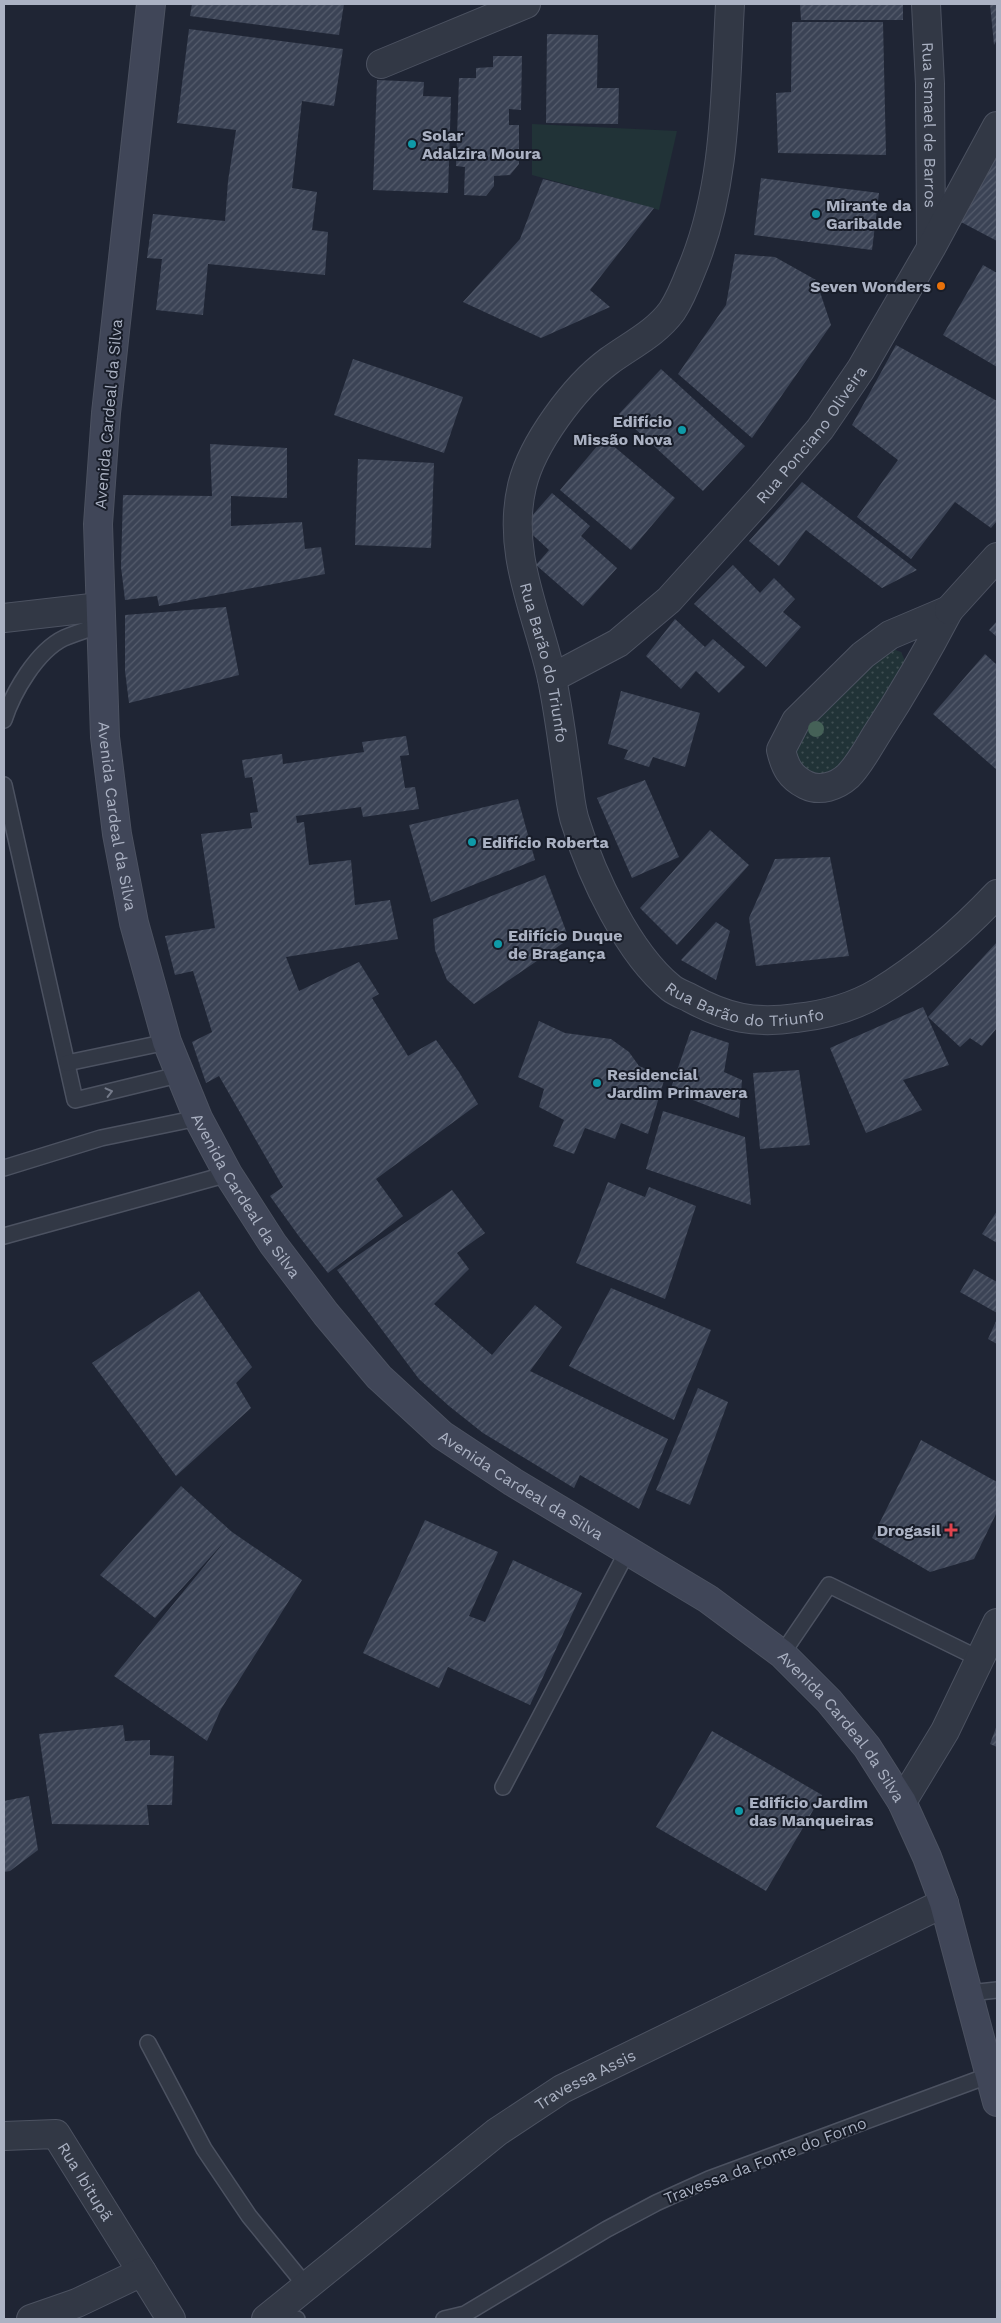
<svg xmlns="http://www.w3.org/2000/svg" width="1001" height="2323" font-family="'Work Sans',sans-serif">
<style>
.grass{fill:#213337}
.park{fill:url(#park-dots)}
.building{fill:url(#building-hatch)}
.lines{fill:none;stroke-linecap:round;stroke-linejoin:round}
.service-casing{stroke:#4c5261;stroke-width:18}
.minor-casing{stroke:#4c5261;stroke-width:30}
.secondary-casing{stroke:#4c5261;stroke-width:30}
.service{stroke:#323845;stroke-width:15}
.minor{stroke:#323845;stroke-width:28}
.secondary{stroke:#404658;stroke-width:28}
.tree{fill:#456157}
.oneway{stroke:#757b8a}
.culture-dot{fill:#0f9aa8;stroke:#181d29;stroke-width:2}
.food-dot{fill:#e8710a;stroke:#181d29;stroke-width:2}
.health-dot{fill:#e0444e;stroke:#181d29;stroke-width:2}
.labels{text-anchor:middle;stroke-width:4;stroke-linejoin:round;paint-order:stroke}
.street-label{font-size:16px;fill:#abb2c3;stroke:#181d29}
.poi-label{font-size:16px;font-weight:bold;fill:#abb2c3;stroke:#181d29;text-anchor:start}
</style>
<defs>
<pattern id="park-dots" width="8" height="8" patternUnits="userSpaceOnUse" patternTransform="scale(1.25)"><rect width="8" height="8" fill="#213337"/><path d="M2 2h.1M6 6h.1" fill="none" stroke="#3f4e52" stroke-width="1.8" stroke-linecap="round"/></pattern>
<pattern id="building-hatch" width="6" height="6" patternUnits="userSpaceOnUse" patternTransform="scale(1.25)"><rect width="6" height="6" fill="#3b4355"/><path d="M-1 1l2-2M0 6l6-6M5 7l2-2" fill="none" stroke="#555c6c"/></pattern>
</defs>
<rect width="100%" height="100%" fill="#1f2534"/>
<!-- grass -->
<polygon class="grass" points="532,124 677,131 659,210 532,175"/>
<!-- park -->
<polygon class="park" points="887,647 901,652 907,665 841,768 821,778 802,768 796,751 800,733"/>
<!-- building -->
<g class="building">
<polygon points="192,4 344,4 339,35 190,16"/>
<polygon points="800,4 903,4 903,20 801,20"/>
<polygon points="990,4 997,4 997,40 994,45"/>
<polygon points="792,22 883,22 886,155 778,153 776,93 791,92"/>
<polygon points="189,29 343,49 334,106 302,101 292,188 317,192 312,230 328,232 325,275 208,264 203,315 156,310 162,259 147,258 153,214 225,221 228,181 236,130 177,123"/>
<polygon points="547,34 598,35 597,88 619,88 618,124 546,123"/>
<polygon points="493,56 522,56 521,110 509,109 509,125 519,125 519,164 510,175 494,176 494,186 486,196 464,195 465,167 456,166 459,78 476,78 476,68 493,67"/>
<polygon points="377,80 424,82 423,96 451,97 448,193 373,190"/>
<polygon points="997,152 997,241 961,222"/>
<polygon points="761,178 879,193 872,250 754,235"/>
<polygon points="543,179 654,208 590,290 610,307 541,338 463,302 520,239"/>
<polygon points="735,254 775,257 816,280 831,325 752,438 678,374 726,305"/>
<polygon points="983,265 997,273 997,367 943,335"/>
<polygon points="896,345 997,401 997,521 991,528 955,502 911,559 857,517 898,460 852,425"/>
<polygon points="353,359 463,397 444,453 334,415"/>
<polygon points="661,369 745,446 703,491 619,414"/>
<polygon points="604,438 675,498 631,550 560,490"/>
<polygon points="210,444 287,448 287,498 231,496 231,526 302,522 305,549 321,547 325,574 159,606 157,596 125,600 121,567 123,495 212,496"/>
<polygon points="358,459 434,463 431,548 355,545"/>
<polygon points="802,482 917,570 882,588 806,530 779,566 749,541"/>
<polygon points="552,493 590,526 581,536 617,568 583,606 536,565 549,550 523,526"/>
<polygon points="733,565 760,593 774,578 795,599 783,612 801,627 766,667 694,604"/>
<polygon points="226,607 239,675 129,703 125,671 125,615"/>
<polygon points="675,619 705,647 713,639 745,667 719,693 696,671 681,689 646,656"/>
<polygon points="997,621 997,637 989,630"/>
<polygon points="985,654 997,665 997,770 933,714"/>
<polygon points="621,691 700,713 685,767 653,757 649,767 624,759 628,750 608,744"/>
<polygon points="406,736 409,755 400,756 405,788 415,787 419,809 363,817 361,807 296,816 297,823 304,822 309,865 351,860 355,905 390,900 398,939 286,957 299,991 359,962 379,994 372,998 408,1056 436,1040 459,1072 478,1104 376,1179 403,1216 328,1273 298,1235 270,1196 283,1187 219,1076 206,1083 192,1042 212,1032 193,971 175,975 165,936 215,928 201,834 252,828 250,813 258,812 252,777 245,778 242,760 282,754 283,764 364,752 362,742"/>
<polygon points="645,780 679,857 632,878 597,798"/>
<polygon points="518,799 535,860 431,902 409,825"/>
<polygon points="710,830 749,865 677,945 640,908"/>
<polygon points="830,857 849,956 756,966 749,918 775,859"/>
<polygon points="545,875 569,939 474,1004 447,980 435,950 433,919"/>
<polygon points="716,922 730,931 716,980 681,960"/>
<polygon points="997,942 997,1028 982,1046 970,1038 960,1047 928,1017"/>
<polygon points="923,1007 949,1065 903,1080 922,1110 866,1133 830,1048"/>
<polygon points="539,1021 565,1033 611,1039 629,1052 639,1066 665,1077 648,1134 621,1123 615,1139 585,1128 574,1154 553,1146 564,1120 539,1107 544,1089 518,1077"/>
<polygon points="691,1030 729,1043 724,1072 742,1080 739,1118 670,1091"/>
<polygon points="799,1070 810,1145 760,1149 753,1073"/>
<polygon points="663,1111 745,1137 751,1205 646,1169"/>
<polygon points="608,1182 645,1197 649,1187 696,1206 665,1299 576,1263"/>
<polygon points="452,1190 485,1233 457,1253 469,1269 434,1304 492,1355 535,1305 562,1327 530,1371 668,1439 639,1509 580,1475 574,1488 483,1433 449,1406 419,1379 337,1270"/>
<polygon points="997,1211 997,1243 982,1234"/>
<polygon points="974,1269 997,1282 997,1313 960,1292"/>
<polygon points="611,1288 711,1330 674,1420 569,1366"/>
<polygon points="199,1291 252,1367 236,1383 251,1408 176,1476 92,1363"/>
<polygon points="997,1319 997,1344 988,1339"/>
<polygon points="698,1388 728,1402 690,1505 656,1490"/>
<polygon points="921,1440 997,1482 997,1512 974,1559 930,1572 872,1538"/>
<polygon points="181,1486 232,1532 302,1580 221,1709 207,1741 114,1676 225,1541 155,1618 100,1575"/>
<polygon points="425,1520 498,1552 469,1616 485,1622 513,1560 582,1593 530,1705 448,1667 439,1688 363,1653"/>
<polygon points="123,1725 125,1741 150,1740 150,1755 174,1756 172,1805 147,1805 149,1825 52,1824 39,1734"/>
<polygon points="997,1725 997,1747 990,1744"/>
<polygon points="712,1731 822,1795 766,1891 656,1827"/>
<polygon points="29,1796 38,1850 10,1871 4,1872 4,1801"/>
</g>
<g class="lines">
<!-- service casing -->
<g class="service-casing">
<g id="service">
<path d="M4 720C13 692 37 651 64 638 76 633 89 629 101 625"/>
<polyline points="4,785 75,1100 182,1074"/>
<polyline points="67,1063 167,1042"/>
<polyline points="4,1168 101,1138 198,1118"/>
<polyline points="4,1236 228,1174"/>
<polyline points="782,1654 829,1585 980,1659"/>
<polyline points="503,1787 628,1550"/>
<polyline points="969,1993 997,1990"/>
<polyline points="148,2043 204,2149 249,2216 306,2286"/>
<polyline points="270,2318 297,2319"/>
<polyline points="444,2319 465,2314 607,2229 656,2203 709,2179 990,2075"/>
</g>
</g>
<!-- minor casing -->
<g class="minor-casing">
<g id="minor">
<path id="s1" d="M730 4C725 93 727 187 691 271 686 284 680 299 672 311 656 333 631 345 609 361 574 387 532 444 522 486 506 554 538 614 552 679 559 713 563 747 568 781 570 795 571 811 576 824 592 876 628 953 671 988 676 992 684 995 690 998 727 1018 754 1024 796 1018 824 1015 854 1007 879 992 923 965 962 931 997 894"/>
<path id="s2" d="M926 4 930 84 931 244"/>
<polyline points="381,64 526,4"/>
<path d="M949 610C927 652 904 692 878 732 869 746 860 764 848 776 837 786 820 792 806 785 790 777 785 767 781 750L796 721 863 655 890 635Z"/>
<polyline points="949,610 997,557"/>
<polyline points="4,618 100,607"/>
<path id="s3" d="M552 678 618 643 669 600 763 496 820 429 861 369 931 248 997 126"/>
<polyline points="902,1802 945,1731 997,1623"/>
<path id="s4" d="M4 2136 56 2134 142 2272"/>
<polyline points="31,2319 77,2303 142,2272 171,2319"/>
<path id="s5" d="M266 2319 497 2132 562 2089 944 1903"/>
</g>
</g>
<!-- secondary casing -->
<g class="secondary-casing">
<g id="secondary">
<path id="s6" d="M151 4 106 413 98 524 105 737 117 834 134 923 167 1042 198 1118 228 1174 273 1244 326 1314 379 1377 442 1435 513 1482 708 1599 782 1654 829 1701 867 1747 902 1802 927 1857 944 1903 997 2102"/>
</g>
</g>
<!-- service -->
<use href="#service" class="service"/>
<!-- minor -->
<use href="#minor" class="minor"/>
<!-- secondary -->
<use href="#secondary" class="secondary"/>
</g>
<!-- trees -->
<circle class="tree" cx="816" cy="729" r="8"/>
<!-- one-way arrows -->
<defs><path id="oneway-chevron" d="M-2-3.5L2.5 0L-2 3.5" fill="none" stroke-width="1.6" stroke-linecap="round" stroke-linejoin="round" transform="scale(1.25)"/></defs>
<use class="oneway" href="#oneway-chevron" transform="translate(109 1092) rotate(-14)"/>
<!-- markers -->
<g class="culture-dot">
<circle cx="412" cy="144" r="5"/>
<circle cx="816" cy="214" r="5"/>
<circle cx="682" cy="430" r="5"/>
<circle cx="472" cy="842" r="5"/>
<circle cx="498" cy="944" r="5"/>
<circle cx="597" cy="1083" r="5"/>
<circle cx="739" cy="1811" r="5"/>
</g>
<circle class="food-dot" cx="941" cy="286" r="5"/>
<path class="health-dot" d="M948.5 1522.5h5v5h5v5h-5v5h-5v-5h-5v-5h5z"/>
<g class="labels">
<!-- street labels -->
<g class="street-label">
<text dy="6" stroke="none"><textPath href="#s2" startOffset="121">Rua Ismael de Barros</textPath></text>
<text transform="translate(108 414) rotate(-85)" y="6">Avenida Cardeal da Silva</text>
<text dy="6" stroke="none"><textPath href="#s3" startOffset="360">Rua Ponciano Oliveira</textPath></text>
<text dy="6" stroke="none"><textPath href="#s1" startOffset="731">Rua Barão do Triunfo</textPath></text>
<text dy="6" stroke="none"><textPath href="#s6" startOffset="816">Avenida Cardeal da Silva</textPath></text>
<text dy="6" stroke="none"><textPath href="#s1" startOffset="1165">Rua Barão do Triunfo</textPath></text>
<text dy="6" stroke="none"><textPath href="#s6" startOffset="1221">Avenida Cardeal da Silva</textPath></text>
<text dy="6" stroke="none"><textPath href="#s6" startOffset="1626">Avenida Cardeal da Silva</textPath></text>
<text dy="6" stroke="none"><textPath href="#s6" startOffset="2031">Avenida Cardeal da Silva</textPath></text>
<text dy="6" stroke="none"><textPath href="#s5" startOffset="400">Travessa Assis</textPath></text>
<text transform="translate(765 2160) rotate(-21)" y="6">Travessa da Fonte do Forno</text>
<text dy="6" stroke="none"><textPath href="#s4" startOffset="108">Rua Ibitupã</textPath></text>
</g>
<!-- poi labels -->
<g class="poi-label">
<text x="422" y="141">Solar<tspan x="422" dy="18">Adalzira Moura</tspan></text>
<text x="826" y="211">Mirante da<tspan x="826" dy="18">Garibalde</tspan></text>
<text x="931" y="292" text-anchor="end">Seven Wonders</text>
<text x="672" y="427" text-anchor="end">Edifício<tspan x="672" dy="18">Missão Nova</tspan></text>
<text x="482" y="848">Edifício Roberta</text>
<text x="508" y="941">Edifício Duque<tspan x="508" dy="18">de Bragança</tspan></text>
<text x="607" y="1080">Residencial<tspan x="607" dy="18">Jardim Primavera</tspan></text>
<text x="941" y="1536" text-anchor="end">Drogasil</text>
<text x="749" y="1808">Edifício Jardim<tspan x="749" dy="18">das Manqueiras</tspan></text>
</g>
</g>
<!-- border -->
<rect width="1001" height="2323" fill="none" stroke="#abb2c3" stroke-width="10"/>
</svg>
